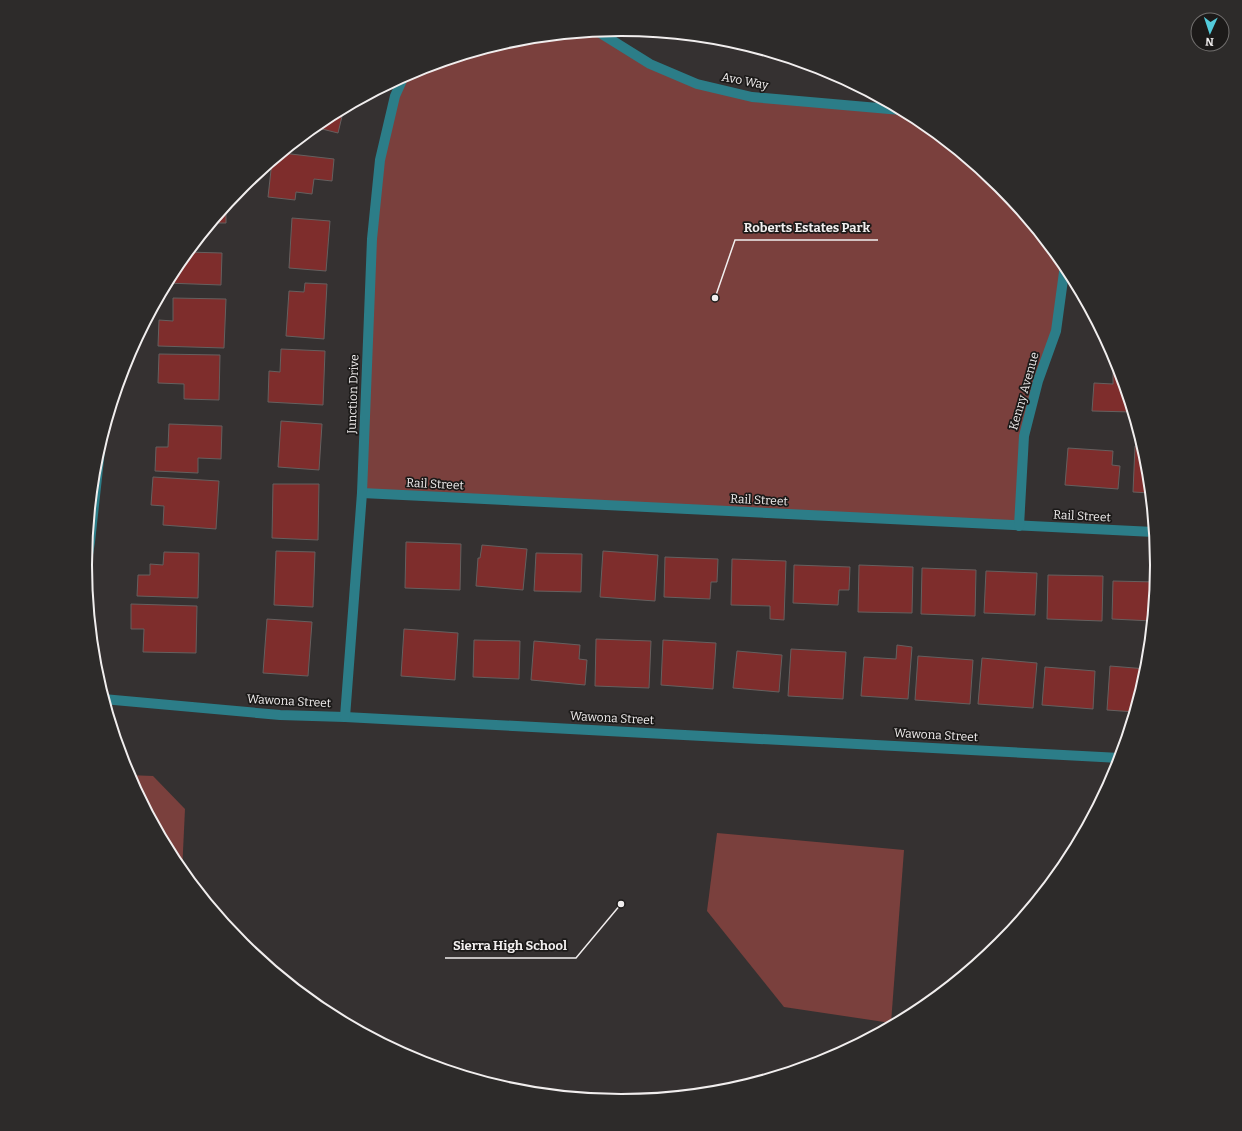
<svg xmlns="http://www.w3.org/2000/svg" width="1242" height="1131" font-family="Bitter,serif">
<style>
.green{fill:#7a403d}
.building{fill:#7e2d2c;stroke:#65605f}
.lines{fill:none;stroke-linecap:round;stroke-linejoin:round}
.minor{stroke:#2c7d88;stroke-width:10}
.labels{text-anchor:middle;stroke-width:3.5;stroke-linejoin:round;paint-order:stroke}
.street-label{font-size:12px;fill:#f1eeee;stroke:#1c1a19}
.rim{fill:none;stroke:#f1eeee;stroke-width:2}
.leader{fill:none;stroke:#f1eeee;stroke-width:1.5}
.callout-dot{fill:#f1eeee;stroke:#1c1a19;stroke-width:1.5}
.callout-label{font-size:13px;text-anchor:middle;font-weight:bold;fill:#f1eeee;stroke:#1c1a19;stroke-width:3.5;stroke-linejoin:round;paint-order:stroke}
</style>
<rect width="100%" height="100%" fill="#353131"/>
<!-- green -->
<g class="green">
<polygon points="597,31 650,64 752,97 901,110 919,120 1001,186 1065,265 1056,331 1024,436 1019,526 362,493 380,160 404,76 416,70 517,39"/>
<polygon points="128,775 153,776 185,809 182,872 175,863"/>
<polygon points="717,833 904,850 891,1023 784,1007 707,911"/>
</g>
<!-- building -->
<g class="building">
<polygon points="344,108 338,133 314,127 323,119"/>
<polygon points="282,153 334,159 332,181 314,179 312,194 296,192 295,200 268,197 272,161"/>
<polygon points="226,205 226,223 212,223"/>
<polygon points="292,218 330,221 326,271 289,268"/>
<polygon points="187,252 222,253 221,285 166,283 175,267"/>
<polygon points="305,283 327,284 324,339 286,336 289,291 304,292"/>
<polygon points="173,298 226,299 224,348 158,346 159,320 173,321"/>
<polygon points="281,349 325,351 323,405 268,402 269,371 280,372"/>
<polygon points="159,354 220,355 219,400 184,399 184,384 158,383"/>
<polygon points="1113,363 1118,363 1132,412 1092,411 1094,383 1113,384"/>
<polygon points="281,421 322,424 319,470 278,467"/>
<polygon points="169,424 222,426 221,459 198,458 198,473 155,471 156,447 168,447"/>
<polygon points="1135,446 1143,446 1147,461 1150,493 1133,492"/>
<polygon points="1068,448 1113,451 1112,465 1120,466 1118,489 1065,485"/>
<polygon points="153,477 219,481 216,529 163,525 164,506 151,505"/>
<polygon points="273,484 319,484 318,540 272,538"/>
<polygon points="406,542 461,544 460,590 405,588"/>
<polygon points="482,545 527,549 523,590 476,586 478,558 480,558"/>
<polygon points="276,551 315,552 313,607 274,605"/>
<polygon points="603,551 658,555 655,601 600,597"/>
<polygon points="164,552 199,553 198,598 137,596 138,575 150,575 150,564 163,565"/>
<polygon points="536,553 582,554 581,592 534,591"/>
<polygon points="665,557 718,559 717,582 711,582 710,599 664,597"/>
<polygon points="732,559 786,561 784,620 770,619 770,606 731,605"/>
<polygon points="794,565 850,567 849,590 839,590 838,605 793,603"/>
<polygon points="859,565 913,567 912,613 858,612"/>
<polygon points="922,568 976,570 975,616 921,614"/>
<polygon points="986,571 1037,573 1035,615 984,613"/>
<polygon points="1048,575 1103,576 1102,621 1047,619"/>
<polygon points="1113,581 1156,582 1152,621 1112,619"/>
<polygon points="131,604 197,606 196,653 143,652 144,629 131,629"/>
<polygon points="267,619 312,622 308,676 263,673"/>
<polygon points="404,629 458,633 455,680 401,676"/>
<polygon points="596,639 651,641 649,688 595,686"/>
<polygon points="474,640 520,641 519,679 473,677"/>
<polygon points="663,640 716,643 713,689 661,685"/>
<polygon points="534,641 580,645 579,659 587,660 585,685 531,680"/>
<polygon points="897,645 912,647 908,699 861,696 864,657 896,659"/>
<polygon points="791,649 846,652 843,699 788,696"/>
<polygon points="737,651 782,655 779,692 733,688"/>
<polygon points="918,656 973,660 970,704 915,700"/>
<polygon points="982,658 1037,663 1033,708 978,704"/>
<polygon points="1110,666 1147,669 1135,712 1107,710"/>
<polygon points="1045,667 1095,671 1093,709 1042,705"/>
</g>
<g class="lines">
<!-- minor -->
<g class="minor">
<polyline points="597,31 650,64 697,84 752,97 901,110"/>
<polyline points="362,493 1154,532"/>
<polyline points="1019,526 1024,436 1038,381 1056,331 1065,265"/>
<polyline points="85,573 90,542 101,441"/>
<polyline points="103,699 280,715 345,717 1120,758"/>
<polyline points="345,717 362,493 372,239 380,160 395,96 404,76"/>
</g>
</g>
<g class="labels">
<!-- street labels -->
<g class="street-label">
<text transform="translate(745 81) rotate(11)" y="4">Avo Way</text>
<text transform="translate(1024 391) rotate(-74)" y="4">Kenny Avenue</text>
<text transform="translate(353 394) rotate(-88)" y="4">Junction Drive</text>
<text transform="translate(435 484) rotate(3)" y="4">Rail Street</text>
<text transform="translate(759 500) rotate(3)" y="4">Rail Street</text>
<text transform="translate(1082 516) rotate(3)" y="4">Rail Street</text>
<text transform="translate(289 701) rotate(3)" y="4">Wawona Street</text>
<text transform="translate(612 718) rotate(3)" y="4">Wawona Street</text>
<text transform="translate(936 735) rotate(3)" y="4">Wawona Street</text>
</g>
</g>
<!-- crop -->
<path d="M0 0H1242V1131H0ZM92 565a529 529 0 1 1 1058 0a529 529 0 1 1-1058 0Z" fill="#2d2b2a" fill-rule="evenodd"/>
<path class="rim" d="M92 565a529 529 0 1 1 1058 0a529 529 0 1 1-1058 0Z"/>
<!-- callouts -->
<path class="leader" d="M715 298L735 240H878M621 904L576 958H445"/>
<g class="callout-dot">
<circle cx="715" cy="298" r="4"/>
<circle cx="621" cy="904" r="4"/>
</g>
<g class="callout-label">
<text x="807" y="232">Roberts Estates Park</text>
<text x="510" y="950">Sierra High School</text>
</g>
<!-- north arrow -->
<g transform="translate(1210 32) rotate(183)"><circle r="19" fill="#1c1a19" stroke="#716f6e"/>
<path d="M0-3L7 15L0 10L-7 15Z" fill="#53cbdb"/>
<text y="-6" font-size="11" font-weight="bold" text-anchor="middle" fill="#f1eeee">N</text>
</g>
</svg>
